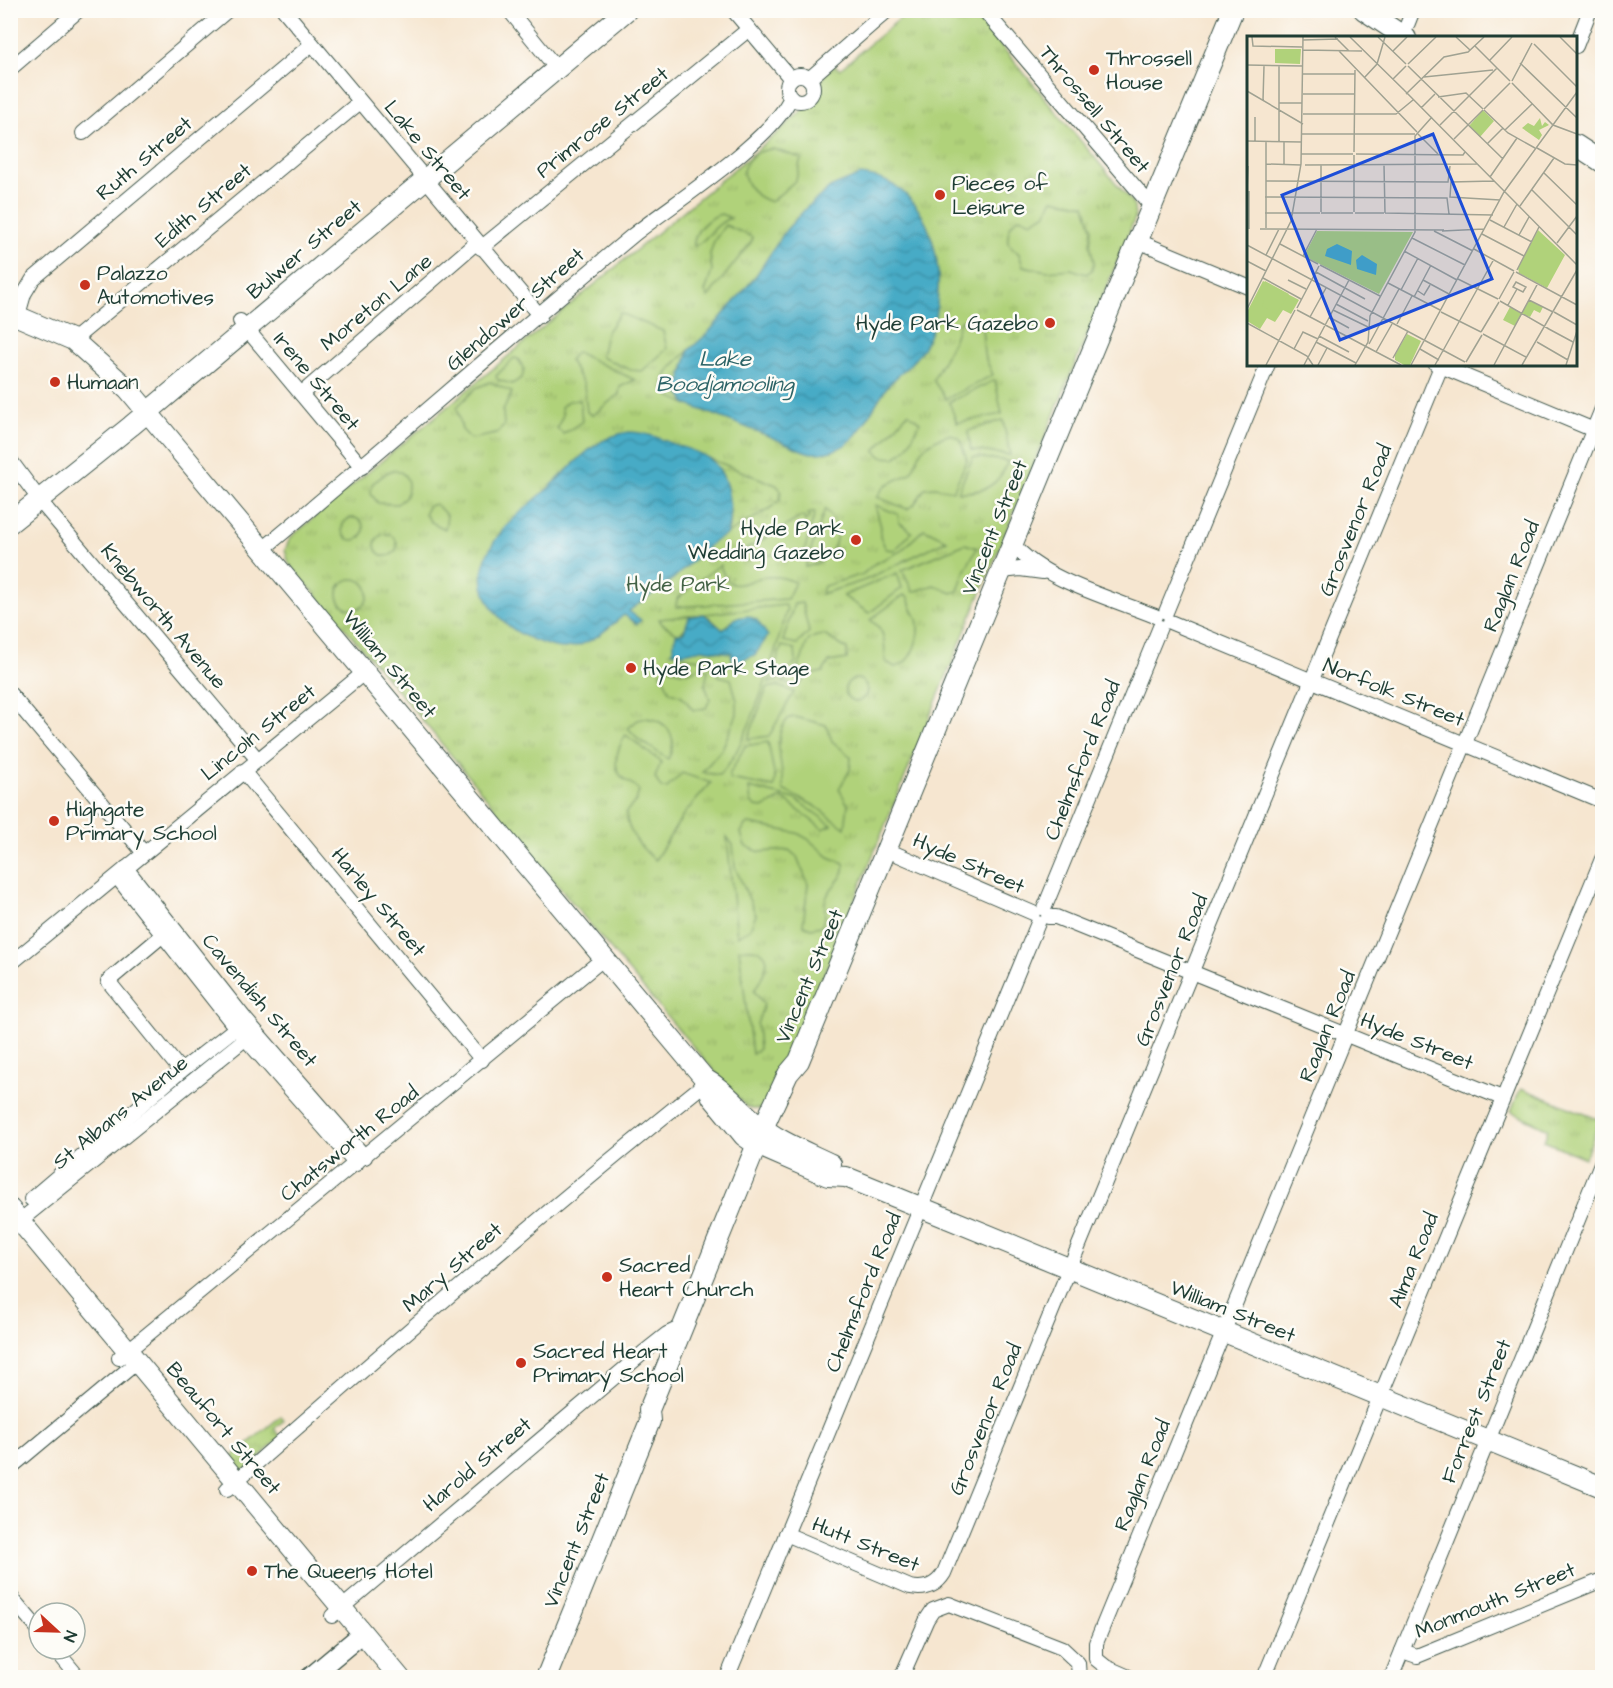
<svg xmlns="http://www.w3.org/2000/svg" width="1613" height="1688" font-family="'Architects Daughter',sans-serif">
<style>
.grass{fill:url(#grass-tufts);stroke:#688857;stroke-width:1.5}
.wetland{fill:url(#wetland-marsh);stroke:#688857;stroke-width:1.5}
.garden{fill:#b0d27a;stroke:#688857;stroke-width:1.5}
.water{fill:url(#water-waves);stroke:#32747d;stroke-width:1.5}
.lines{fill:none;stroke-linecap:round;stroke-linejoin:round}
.street-casing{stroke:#3f564b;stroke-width:16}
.secondary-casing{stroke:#3f564b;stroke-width:21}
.primary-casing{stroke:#3f564b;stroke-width:22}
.street{stroke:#fff;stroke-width:14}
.secondary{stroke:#fff;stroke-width:18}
.primary{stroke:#fff;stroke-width:20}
.poi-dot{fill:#c8321e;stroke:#fdfcf7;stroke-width:2}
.labels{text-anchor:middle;stroke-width:5;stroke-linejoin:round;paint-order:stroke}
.poi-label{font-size:21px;fill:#1f3d34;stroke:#fdfcf7;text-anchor:start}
.street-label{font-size:21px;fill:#1f3d34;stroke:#fdfcf7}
.park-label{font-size:21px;fill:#436246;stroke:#fdfcf7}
.water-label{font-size:22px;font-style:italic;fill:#2d6467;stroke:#fdfcf7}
.inset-road{fill:none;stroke:#a0a292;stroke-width:1.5}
.view{fill:#1d4ed8;fill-opacity:0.15;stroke:#1d4ed8;stroke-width:3}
.inset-edge{fill:none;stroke:#1f3d34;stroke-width:3}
</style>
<defs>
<pattern id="grass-tufts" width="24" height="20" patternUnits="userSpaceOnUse" patternTransform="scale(1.5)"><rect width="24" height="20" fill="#b0d27a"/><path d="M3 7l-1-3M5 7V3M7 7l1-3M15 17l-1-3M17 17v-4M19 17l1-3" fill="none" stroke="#97b56a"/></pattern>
<pattern id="wetland-marsh" width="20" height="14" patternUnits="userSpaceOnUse" patternTransform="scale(1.5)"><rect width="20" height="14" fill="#b0d27a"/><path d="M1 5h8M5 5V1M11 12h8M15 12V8" fill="none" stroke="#97b56a"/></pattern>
<pattern id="water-waves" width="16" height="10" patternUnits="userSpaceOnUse" patternTransform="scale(1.5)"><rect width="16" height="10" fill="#46abc6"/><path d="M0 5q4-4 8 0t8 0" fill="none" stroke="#3a8ca2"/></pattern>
</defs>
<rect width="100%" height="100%" fill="#fdfcf7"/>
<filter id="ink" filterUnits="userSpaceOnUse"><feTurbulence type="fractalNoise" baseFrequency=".0167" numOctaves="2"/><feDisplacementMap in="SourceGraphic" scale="12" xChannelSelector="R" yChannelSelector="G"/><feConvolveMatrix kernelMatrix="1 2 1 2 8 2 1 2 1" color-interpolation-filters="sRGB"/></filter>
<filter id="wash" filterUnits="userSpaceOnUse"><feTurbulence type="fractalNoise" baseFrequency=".008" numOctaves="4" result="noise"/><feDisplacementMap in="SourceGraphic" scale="24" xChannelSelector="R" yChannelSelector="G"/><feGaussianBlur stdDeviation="1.35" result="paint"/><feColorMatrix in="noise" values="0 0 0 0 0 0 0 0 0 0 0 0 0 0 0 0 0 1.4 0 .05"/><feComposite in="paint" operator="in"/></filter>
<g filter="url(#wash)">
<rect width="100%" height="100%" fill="#f6e6d0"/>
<!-- grass -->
<g class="grass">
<path d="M909 11H972L1131 201 1134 207 1135 218 796 1042 770 1098 761 1109H752L745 1106C588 930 446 741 289 564L285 550 290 538 337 498 781 130C788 122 813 102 816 97 824 84 820 73 834 65L840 69Z"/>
<polygon points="1521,1088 1600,1120 1585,1158 1544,1141 1548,1129 1511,1111"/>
<polygon points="281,1416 284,1420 274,1429 281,1437 242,1473 232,1461 233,1456"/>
</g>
<!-- wetland -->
<g class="wetland">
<path d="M689 350C685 369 674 386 686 404L671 397 663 389C664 371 677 362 689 350Z"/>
<polygon points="708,458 776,485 781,490 780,500 768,510 727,534 731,520"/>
</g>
<!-- garden -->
<g class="garden">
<path d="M773 149 801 158 796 180 771 202C755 197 746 187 743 171 747 157 758 150 773 149Z"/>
<path d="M1053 199 1085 205 1092 228 1090 245 1094 262 1092 270 1086 274 1071 269 1047 271 1023 266 1019 254 1008 243C1007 231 1010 223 1020 217L1031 222 1045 214Z"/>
<path d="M721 214 730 218C712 225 706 243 694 246 693 231 707 218 721 214Z"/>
<polygon points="725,225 752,237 752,241 708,297 705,292 712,271 710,254 714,241"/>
<polygon points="620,313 663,331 667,349 642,371 631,370 601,357 606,333"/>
<polygon points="972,319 982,327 984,355 993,375 946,399 933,380 953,342 960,321"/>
<polygon points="576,352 635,380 620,387 619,394 593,415 587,412 584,385 569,360"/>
<polygon points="514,358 518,359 524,369 522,378 512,384 498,380 496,376"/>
<polygon points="995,380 1002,414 957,423 949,402"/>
<polygon points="490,382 512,392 503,411 504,426 496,434 471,439 462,430 457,407 476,388"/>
<polygon points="580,400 582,422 563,434 557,428 563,415 561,407 568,401"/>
<polygon points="908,413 920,422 907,448 895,458 882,457 875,451"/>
<polygon points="1003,420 1010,455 971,450 968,431"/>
<polygon points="951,434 960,439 967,460 953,491 935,487 925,488 914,505 907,509 877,497 886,485 911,473 922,449 937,439"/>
<path d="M973 457 1008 461C999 486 984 493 958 492Z"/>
<path d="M396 470C410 475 410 486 405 498L397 504 378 503 371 494 372 484 388 472Z"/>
<polygon points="436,504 447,516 445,529 431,522 425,514 428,506"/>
<polygon points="875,505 898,514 899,522 912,532 895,550 886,549 880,536 881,527"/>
<path d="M825 509C848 533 834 561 805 567Z"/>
<polygon points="815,512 804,553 786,551 746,561 738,554 803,516 805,521 809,518 808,514"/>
<circle cx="353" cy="529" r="11"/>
<polygon points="924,529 947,540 863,581 821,594 824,586 863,574 874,564 901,551"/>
<circle cx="386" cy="545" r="11"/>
<polygon points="965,544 977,548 965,570 958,591 952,593 934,585 913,592 902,570"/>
<path d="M720 565C730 599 745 579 766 577 776 576 786 578 795 582L787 599 676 607 677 599 696 583 699 587 703 584 701 579Z"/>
<polygon points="897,573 902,588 869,613 843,596"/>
<circle cx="353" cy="594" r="15"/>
<path d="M904 595 909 598C909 608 914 610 917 619 921 635 913 663 895 667L886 662C883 644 888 631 870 620Z"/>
<polygon points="802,603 809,632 797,644 783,641 794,604"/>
<path d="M785 605 787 609C777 647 747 751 719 775L702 772 722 749 737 714V701L731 679 719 676 705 660 681 656 676 652 702 649 731 653 733 663 730 623 723 630 709 617 700 614 679 634 662 624 659 619Z"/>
<path d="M824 635 847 649V659L829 662 823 672 809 675 797 687 783 682C789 676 797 670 800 663 808 648 801 637 824 635Z"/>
<polygon points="782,646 795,649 796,662 776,681 769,683"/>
<path d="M668 667C683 674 686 674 701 667L708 670 705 685 710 699 706 708 693 710 682 696 670 692 661 672Z"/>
<circle cx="856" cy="690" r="11"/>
<polygon points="778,686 794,692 769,736 748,739 767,688"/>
<path d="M795 717 826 725 832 741 851 757 850 770 839 789 848 805 845 828 815 806 783 790C785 767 769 737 789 718Z"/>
<path d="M646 718C669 721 679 738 668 759L638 739 628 728 638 720Z"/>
<path d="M626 735 661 762 655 778 661 788H667L682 773 711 783 684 814 655 860C640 847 627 832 626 812L636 801 639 791C635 783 626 783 621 776 611 765 619 745 626 735Z"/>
<polygon points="768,742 775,778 774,787 730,779 729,775 745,746"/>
<polygon points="749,788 795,799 832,825 823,829 782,798 763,808 755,807 751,802"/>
<path d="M749 824 797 833 808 839 829 857 844 863C848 878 827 887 825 902 824 911 827 918 821 926L811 928 803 925 808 884 797 857 789 850 760 852 745 846 741 833 745 825Z"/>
<polygon points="727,837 733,845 735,867 756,915 750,929 737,936"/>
<path d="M739 949C779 946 768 968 754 991L764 1004 757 1024 759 1049 752 1054Z"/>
</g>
<!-- water -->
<g class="water">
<path d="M860 175C936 180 952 282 928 339 919 360 901 371 887 387 866 415 858 455 813 453 804 453 792 445 783 442 751 429 718 416 686 404L678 389 689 350 708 333 755 277 786 230 807 207 830 188Z"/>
<path d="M629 432C645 432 659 438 673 444 684 448 698 451 708 458 730 472 733 511 727 534L713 542 673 579 629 611 641 620 637 624 624 615C607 629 589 647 565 648 556 649 547 645 539 642 503 630 470 596 487 555 501 523 531 505 555 482 577 461 597 436 629 432Z"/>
<polygon points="704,614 723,630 736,618 749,616 757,620 768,636 755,655 733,663 731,653 702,649 684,653 672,652 676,634 684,632 689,617"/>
</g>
</g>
<g filter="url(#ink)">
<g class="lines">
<!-- street casing -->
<g class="street-casing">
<g id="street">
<polyline points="284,10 540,316"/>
<polyline points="509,10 557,69"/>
<polyline points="733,10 791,79"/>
<polyline points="984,10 1152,207"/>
<polyline points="1402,38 1413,10"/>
<polyline points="1576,46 1590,10"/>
<polyline points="10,69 79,10"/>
<circle cx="800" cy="88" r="13"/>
<polyline points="809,79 888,10"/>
<polyline points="83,133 228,10"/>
<polyline points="1138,241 1248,287"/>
<polyline points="481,248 749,29"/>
<polyline points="18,315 24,294 33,279 312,44"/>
<polyline points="240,321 362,467"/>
<polyline points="73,340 360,102"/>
<polyline points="1436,364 1601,433"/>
<polyline points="301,394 477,242"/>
<polyline points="10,460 45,507 258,760"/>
<path d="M1013 544C1040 579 1113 599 1155 616"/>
<path d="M262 550C386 447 508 339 632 236 673 203 771 142 791 97"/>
<polyline points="1002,571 1020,569 1043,572"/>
<polyline points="1166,612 1268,364"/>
<polyline points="1170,622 1602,801"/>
<polyline points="10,694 144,853"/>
<polyline points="243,771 482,1060"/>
<polyline points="887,850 1033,913"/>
<polyline points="126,868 246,1020 365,1157"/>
<polyline points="117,877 236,1028 356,1164"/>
<polyline points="1044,909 1160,627"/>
<polyline points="1048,917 1056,917 1502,1098"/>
<polyline points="163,935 108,981 181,1071"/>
<polyline points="10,964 366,671"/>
<polyline points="31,1199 181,1071 242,1023"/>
<polyline points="11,1228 251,1034"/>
<polyline points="119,1358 604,958"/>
<polyline points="10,1468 137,1362"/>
<path d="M227 1489C382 1353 537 1218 698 1089L705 1079"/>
<path d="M786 1534 910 1587C925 1590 936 1586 944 1573L1442 364"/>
<polyline points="10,1596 39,1630"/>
<polyline points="332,1616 643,1353 667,1334 684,1326"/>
<polyline points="55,1649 79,1678"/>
<polyline points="1402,1651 1417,1656 1602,1580"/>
<polyline points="727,1678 1038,923"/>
<polyline points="901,1678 927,1619 933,1610 949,1604 1062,1648 1078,1663 1079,1678"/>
<polyline points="1131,1678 1106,1667 1096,1659 1096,1643 1602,409"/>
<polyline points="1264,1678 1602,859"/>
<polyline points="1391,1678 1602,1161"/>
</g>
</g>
<!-- secondary casing -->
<g class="secondary-casing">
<polyline id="secondary" points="309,1678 363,1633"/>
</g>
<!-- primary casing -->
<g class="primary-casing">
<g id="primary">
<polyline points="1364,10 1406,38"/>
<polyline points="1576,145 1602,162"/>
<polyline points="10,313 73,340 128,389 705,1079 712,1097 744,1136 757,1145 828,1176 846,1177 920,1207 1602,1487"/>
<polyline points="10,523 131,426 627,10"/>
<path d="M705 1079C725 1090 737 1107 754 1121 777 1141 804 1151 831 1164"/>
<polyline points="10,1209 400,1678"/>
<polyline points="546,1678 650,1421 649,1410 768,1117 788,1074 799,1061 1233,10"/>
</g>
</g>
<!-- street -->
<use href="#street" class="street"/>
<!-- secondary -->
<use href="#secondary" class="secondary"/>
<!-- primary -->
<use href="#primary" class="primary"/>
</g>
</g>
<!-- markers -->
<g class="poi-dot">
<circle cx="1094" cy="70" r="6"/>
<circle cx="940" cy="195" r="6"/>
<circle cx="85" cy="285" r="6"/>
<circle cx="1050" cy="323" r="6"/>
<circle cx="55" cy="382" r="6"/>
<circle cx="856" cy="540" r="6"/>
<circle cx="631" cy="668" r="6"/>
<circle cx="54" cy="821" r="6"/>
<circle cx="607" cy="1277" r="6"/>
<circle cx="521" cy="1363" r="6"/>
<circle cx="252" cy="1571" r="6"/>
</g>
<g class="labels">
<!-- poi labels -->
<g class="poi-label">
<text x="1106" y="65">Throssell<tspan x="1106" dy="24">House</tspan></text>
<text x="952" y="190">Pieces of<tspan x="952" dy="24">Leisure</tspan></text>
<text x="97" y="280">Palazzo<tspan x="97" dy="24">Automotives</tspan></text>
<text x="1038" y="330" text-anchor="end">Hyde Park Gazebo</text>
<text x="67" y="389">Humaan</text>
<text x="844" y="535" text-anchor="end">Hyde Park<tspan x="844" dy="24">Wedding Gazebo</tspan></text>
<text x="643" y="675">Hyde Park Stage</text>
<text x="66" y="816">Highgate<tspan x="66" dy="24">Primary School</tspan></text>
<text x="619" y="1272">Sacred<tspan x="619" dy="24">Heart Church</tspan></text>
<text x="533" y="1358">Sacred Heart<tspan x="533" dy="24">Primary School</tspan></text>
<text x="264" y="1578">The Queens Hotel</text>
</g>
<!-- street labels -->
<g class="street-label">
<text transform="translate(1095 109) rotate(50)" y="7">Throssell Street</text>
<text transform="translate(602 122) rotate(-39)" y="7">Primrose Street</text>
<text transform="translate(428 150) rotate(50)" y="7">Lake Street</text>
<text transform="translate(144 158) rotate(-40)" y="7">Ruth Street</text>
<text transform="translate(203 205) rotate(-40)" y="7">Edith Street</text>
<text transform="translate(304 249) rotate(-40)" y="7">Bulwer Street</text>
<text transform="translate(376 302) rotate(-40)" y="7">Moreton Lane</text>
<text transform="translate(515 309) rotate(-41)" y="7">Glendower Street</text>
<text transform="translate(317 381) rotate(50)" y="7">Irene Street</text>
<text transform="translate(1355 520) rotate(-68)" y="7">Grosvenor Road</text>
<text transform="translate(994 527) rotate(-68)" y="7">Vincent Street</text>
<text transform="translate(1511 576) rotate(-68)" y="7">Raglan Road</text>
<text transform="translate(164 616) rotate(50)" y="7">Knebworth Avenue</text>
<text transform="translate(390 664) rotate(50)" y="7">William Street</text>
<text transform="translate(1394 692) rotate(22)" y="7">Norfolk Street</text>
<text transform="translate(258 732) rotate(-39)" y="7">Lincoln Street</text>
<text transform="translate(1082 760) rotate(-68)" y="7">Chelmsford Road</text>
<text transform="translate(969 863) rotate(24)" y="7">Hyde Street</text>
<text transform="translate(379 902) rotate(50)" y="7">Harley Street</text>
<text transform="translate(1171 970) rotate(-68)" y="7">Grosvenor Road</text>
<text transform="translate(809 976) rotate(-67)" y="7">Vincent Street</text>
<text transform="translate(260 1000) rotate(50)" y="7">Cavendish Street</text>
<text transform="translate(1327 1026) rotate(-68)" y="7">Raglan Road</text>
<text transform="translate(1417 1041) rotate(22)" y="7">Hyde Street</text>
<text transform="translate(120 1112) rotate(-39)" y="7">St Albans Avenue</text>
<text transform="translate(349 1143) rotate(-39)" y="7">Chatsworth Road</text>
<text transform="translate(1413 1260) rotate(-68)" y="7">Alma Road</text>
<text transform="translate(452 1267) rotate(-41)" y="7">Mary Street</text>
<text transform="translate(863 1292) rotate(-68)" y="7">Chelmsford Road</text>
<text transform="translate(1233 1311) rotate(22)" y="7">William Street</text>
<text transform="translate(1476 1411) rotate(-68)" y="7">Forrest Street</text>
<text transform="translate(985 1419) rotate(-68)" y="7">Grosvenor Road</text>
<text transform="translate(224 1428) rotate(50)" y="7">Beaufort Street</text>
<text transform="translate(477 1464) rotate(-40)" y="7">Harold Street</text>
<text transform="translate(1142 1475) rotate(-68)" y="7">Raglan Road</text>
<text transform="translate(576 1540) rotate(-68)" y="7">Vincent Street</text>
<text transform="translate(866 1544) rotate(22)" y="7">Hutt Street</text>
<text transform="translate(1495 1600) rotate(-22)" y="7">Monmouth Street</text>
</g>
<!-- park labels -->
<g class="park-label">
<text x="678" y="591">Hyde Park</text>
</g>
<!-- water labels -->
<g class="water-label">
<text x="725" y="366">Lake<tspan x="725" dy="25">Boodjamooling</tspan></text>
</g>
</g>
<!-- overview -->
<g transform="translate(1247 36)">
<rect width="330" height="330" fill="#f6e6d0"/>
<path d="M28 13H54L53 28 28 27ZM236 74 247 85 233 101 222 90ZM291 194 318 219 300 252 272 237 271 232ZM70 195 166 196 132 258 57 220ZM16 245 52 264 44 278 36 274 28 286 20 282 13 293 0 285V276ZM282 264 296 271 293 277 287 274 283 281 275 278 268 290 256 284 263 271 275 277ZM160 298 174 305 163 329H157L148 324V319Z" fill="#b0d27a"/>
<path d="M293 82 295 90 298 86 302 89 292 94 295 99 292 104 275 92 281 87 287 90ZM107 196 113 202 121 199 116 205 119 210 122 204 129 208 130 200 137 198 136 211 147 214 136 221 135 217 140 215 131 212 130 220 125 215H122L125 222 118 219V210L111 204 105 207 98 201 96 207 87 205 99 197 107 205ZM18 245 42 258 29 278 15 270 17 265 10 261Z" fill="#b0d27a"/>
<path d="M90 208 105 215 104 229 78 220 80 213ZM115 219 130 228 129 239 110 233 109 224Z" fill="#46abc6"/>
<path class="inset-road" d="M5 1 6 10 55 11M88 1 102 15M103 1 158 55M131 1 159 28M209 1 223 14M313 1 330 18M56 4 91 3M287 8 330 51M228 10 263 45M56 14 115 15M92 15 170 96M146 15 160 1M243 24 265 1M273 27 330 82M161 28 189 1M0 29 56 30M161 30 256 123M56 38H108M177 41 246 34M117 42 130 28 138 1M146 43 159 30M265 45 285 7M265 47 306 89 330 98M156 53 262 160M0 55 56 88M56 58H108M159 58 197 21 221 16 237 1M191 61 219 57 236 73M16 64 17 30M32 67H55M174 72 188 58M237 73 263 47M237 74 261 97 288 112M56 78H149L166 64M8 81V105M193 89 250 32M258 94 285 68M55 98H168M171 98 191 118M207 103 236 74M0 105 55 106M19 106V192M32 106V29M37 106V129M240 108 256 92M290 112 318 128 330 129M107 116 108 34M54 118H106M109 118 216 119 218 116M19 128 54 129M58 129 230 128M137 129 138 177M297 137 330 169M243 141 270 102M19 145 201 146 203 130M247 145 204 146 203 161 253 164M285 154 330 199M0 155 1 130M261 159 330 229M18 161 200 162 202 178M273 170 307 122M74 176V129M107 176V119M18 177H73M74 177H106M108 177H137M138 177 246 179M243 184 285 206M257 191 270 168M2 193V155M13 193 197 194M187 195 226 215M195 195 237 193M235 198 277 220M272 199 282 181M165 202 218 229M310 207 330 180M33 208 71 228M0 209 218 326M227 213 267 235M157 215 210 244M19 219 32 193M56 220 70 193M0 225 19 235M73 229 133 260M270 234 292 191M69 236 98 252M269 236 330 269M16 242 54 263M211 243 251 263M41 244 59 253M176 244 202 258M269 246 279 251 276 256 266 251ZM141 247 193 274M98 252 118 263M154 254 171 222M171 255 177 259 183 249M167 261 184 229M252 263 267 236M282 264 306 276M253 265 302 293M89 268 121 285M261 269 270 253M50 272 72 230M0 273 44 185 54 128 56 1M50 274 118 310M86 274 121 291M194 276 234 296M307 276 330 289M63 281 79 252M82 281 102 292M0 287 60 320 66 329M150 288 165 260M300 292 326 306M234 296 252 266M236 298 279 321M72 300 102 316M69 306 109 327M290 306 321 324M122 308 152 253M118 310 154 329M47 313 56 296 71 303M173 313 192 324M129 316 145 288M146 322 161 295M219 326 235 299M19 329 48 274M57 329 102 244M71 329 80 312M108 329 121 306 123 280 168 196V100L185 81M164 329 257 156 330 56M188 329 247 223M247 329 291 247M275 329 330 234M319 329 330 295"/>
<path class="view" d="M186 98 245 243 93 304 35 159Z"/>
<rect width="330" height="330" class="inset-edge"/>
</g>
<!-- margin -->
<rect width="1613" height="1688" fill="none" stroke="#fdfcf7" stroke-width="36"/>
<!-- north arrow -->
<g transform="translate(57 1631) rotate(112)"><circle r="28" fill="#fdfcf7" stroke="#a4b0a9" stroke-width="1.5"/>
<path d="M0-4.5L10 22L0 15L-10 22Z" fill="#c8321e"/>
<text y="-9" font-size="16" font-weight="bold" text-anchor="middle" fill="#1f3d34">N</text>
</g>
</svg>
